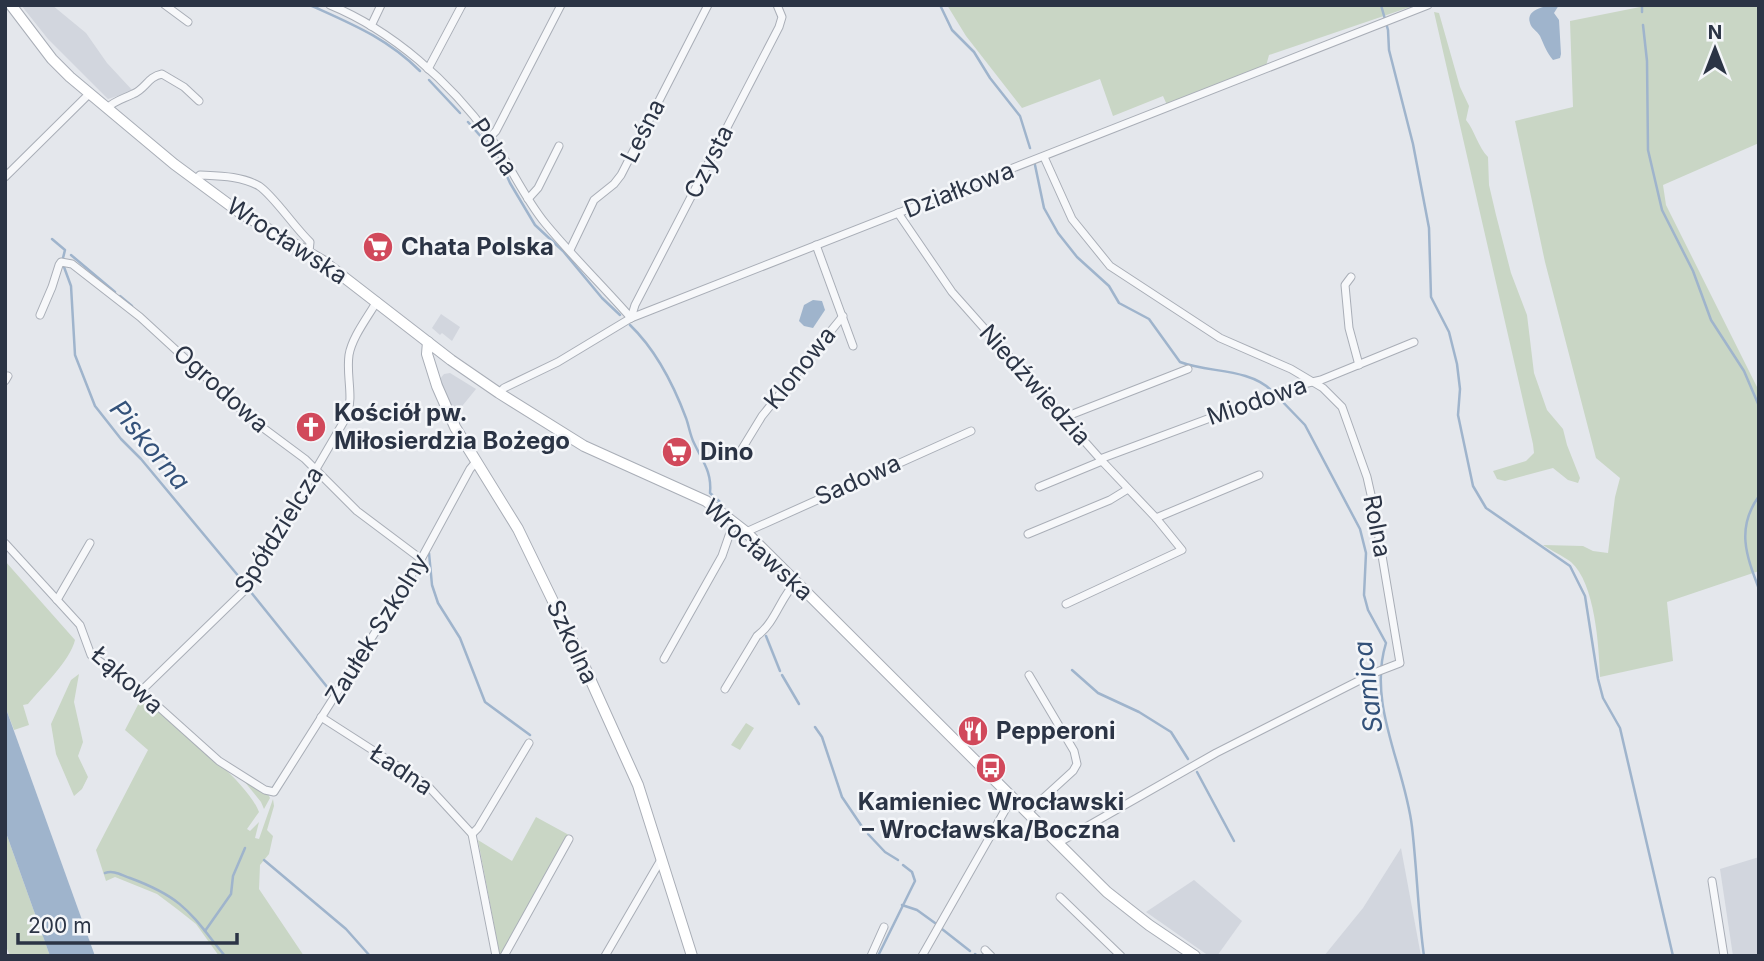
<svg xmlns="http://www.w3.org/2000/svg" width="1764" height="961" font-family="Inter,sans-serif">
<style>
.built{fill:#d2d6de}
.green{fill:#c9d6c5}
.water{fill:#9fb4cc}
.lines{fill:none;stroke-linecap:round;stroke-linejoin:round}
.stream{stroke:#9fb4cc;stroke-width:2.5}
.street-casing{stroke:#a9aeb7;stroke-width:9}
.secondary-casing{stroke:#a9aeb7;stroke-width:12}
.street{stroke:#f7f8fa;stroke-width:7}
.secondary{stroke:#fff;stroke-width:10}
.labels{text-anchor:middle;stroke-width:5;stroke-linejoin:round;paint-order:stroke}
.street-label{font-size:24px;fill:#2b3445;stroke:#f4f6f9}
.poi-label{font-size:24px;font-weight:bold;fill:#2b3445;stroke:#f4f6f9;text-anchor:start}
.water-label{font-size:26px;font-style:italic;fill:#34527a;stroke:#f4f6f9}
</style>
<rect width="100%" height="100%" fill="#e4e7ec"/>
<!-- built -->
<g class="built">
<polygon points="21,5 52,5 86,33 107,63 133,91 108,99 48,39"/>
<polygon points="441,314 460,327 452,341 442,333 440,335 432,328"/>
<polygon points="450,373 476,389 454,416 440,379 444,374"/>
<polygon points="1401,848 1421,956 1324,956 1363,908"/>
<polygon points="1759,857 1759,956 1733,956 1720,869"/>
<polygon points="1194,880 1242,921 1217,956 1209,956 1146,912"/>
</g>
<!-- green -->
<g class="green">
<polygon points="947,5 1416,5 1269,55 1266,66 1167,105 1163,96 1113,116 1100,79 1022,108 966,36"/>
<path d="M1650 5H1759V143L1663 185 1666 205 1759 391V571L1667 602 1673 661 1600 677C1599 646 1595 583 1571 562 1563 556 1552 551 1543 545L1583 546 1593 551 1608 553 1615 497 1620 478 1596 458 1545 262 1515 121 1573 107 1570 21Z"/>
<path d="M1434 12 1439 13 1460 87 1469 106 1466 120C1475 131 1478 147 1488 157L1489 185 1496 215 1511 273 1527 315 1534 373 1547 410 1563 429 1567 445 1580 478 1578 483 1568 480 1553 468 1505 481 1497 479 1493 471 1526 461 1534 453 1533 444Z"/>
<path d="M5 561 75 640C70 661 42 687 28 704L23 705 29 725 14 730 5 706Z"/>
<polygon points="79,674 74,702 83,742 78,756 88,777 82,789 74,796 56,754 51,724 71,680"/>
<path d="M142 697C171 722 247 780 259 812L247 829 250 831 259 822 255 838 259 839 273 799 274 806 267 830 273 836 269 854 260 865 259 889 304 956H219L196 924 177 909 157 894 115 877 106 881 96 850 148 750 125 730Z"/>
<polygon points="746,723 754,728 740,750 731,745"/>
<polygon points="244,781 268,794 270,798 264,809 261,802"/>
<polygon points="536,817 569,835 536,898 500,956 478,840 512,861"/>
<polygon points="5,830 50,956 10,956 5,944"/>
</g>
<!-- water -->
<g class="water">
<path d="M1559 5 1554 13 1559 20 1561 54 1560 58 1553 60C1547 53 1544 45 1540 36 1537 31 1531 28 1530 23 1525 8 1549 5 1559 5Z"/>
<polygon points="813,300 822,301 825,310 813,328 804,326 799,321 804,305"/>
<polygon points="5,706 95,956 50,956 5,830"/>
</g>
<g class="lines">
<!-- stream -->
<g class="stream">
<path d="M310 5C352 24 387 38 420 71"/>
<polyline points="940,5 952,30 974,52 990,78 1020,116 1030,148"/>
<polyline points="1381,5 1388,30 1389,50 1413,144 1429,228 1431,297 1449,332 1457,364 1460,389 1458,415 1473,486 1486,508 1570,566 1585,596 1598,679 1603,698 1620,728 1673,956"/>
<polyline points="1642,5 1642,12"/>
<polyline points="1643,25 1647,61 1648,150 1662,210 1693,271 1711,320 1744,371 1759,406"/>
<polyline points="429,80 460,113"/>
<polyline points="468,122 498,156 510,183 535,225 563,251 602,298 620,315"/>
<path d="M1035 165 1044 208 1058 233 1077 257 1109 286 1119 303 1149 319 1180 362C1209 373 1248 368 1271 390"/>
<polyline points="52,239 65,250 63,258"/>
<polyline points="71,255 115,292"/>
<polyline points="64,267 71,286 75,355 95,406 121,439 141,459 245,584"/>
<polyline points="120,296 132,306"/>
<path d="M630 325C655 349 674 386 686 418 689 426 690 435 694 443 703 462 712 472 710 493L720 502"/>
<polyline points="213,379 253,416"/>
<path d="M1278 397 1305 425 1360 529 1366 553 1364 595 1368 610 1386 643C1367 705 1405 766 1412 827 1417 870 1418 913 1424 956"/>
<path d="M1759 496C1736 528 1746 555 1759 589"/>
<polyline points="429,553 432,585 438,603 460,638 485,702 530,735"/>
<polyline points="250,591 332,693"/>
<polyline points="766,636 780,671"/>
<polyline points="1072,670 1098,693 1139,712 1171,732 1188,759"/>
<polyline points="782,675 799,704"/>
<polyline points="815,727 822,737 842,797 865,831"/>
<polyline points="1197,772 1234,841"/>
<polyline points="868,834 885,852 898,860"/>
<polyline points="264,860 346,929 370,956"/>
<path d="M105 873C114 870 121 875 130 878 184 898 190 913 225 956"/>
<polyline points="902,905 917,910 935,923"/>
<polyline points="942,929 970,951"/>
<polyline points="205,931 231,894 233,876 245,848"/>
<polyline points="975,954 977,956"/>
<polyline points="878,956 915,881 912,872 903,865"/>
</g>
<!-- street casing -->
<g class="street-casing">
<g id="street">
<polyline points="165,5 188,22"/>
<path d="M330 5C393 31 450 82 490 137 510 164 523 196 545 223 572 256 603 286 631 318"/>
<polyline points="371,26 381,5"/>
<polyline points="428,69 462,5"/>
<path d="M107 108C116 100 123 99 133 94 146 89 147 77 162 74L184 87 199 101"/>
<polyline points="490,137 496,131 561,5"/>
<polyline points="1044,157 1072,219 1110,266 1220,338 1291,369 1323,388 1342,407 1367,477 1374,508 1400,663 1374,673 1216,753 1058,843"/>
<polyline points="5,177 90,93"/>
<path d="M195 180 200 175C220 176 241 176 259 186 273 195 295 228 310 242L309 252"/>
<polyline points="528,199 538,188 559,146"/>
<polyline points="898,213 952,292 1102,461 1156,518 1182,550 1066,604"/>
<polyline points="816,245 853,346"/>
<polyline points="570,250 594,200 614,184 621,175 708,5"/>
<polyline points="1351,277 1345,285 1349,328 1359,365"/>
<polyline points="40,315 52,287 59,265 61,262 72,264 140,317 251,419 305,459 357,511 421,559"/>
<polyline points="631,318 635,305 779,27 782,17 777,5"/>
<polyline points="5,381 8,376"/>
<polyline points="499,393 504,388 558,362 631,318 1428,5"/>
<polyline points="1065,417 1188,369"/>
<polyline points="737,457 762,416 843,316"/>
<polyline points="1100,459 1299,385 1321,380 1414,342"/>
<polyline points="1039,487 1102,461"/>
<polyline points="1156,518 1259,475"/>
<polyline points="746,532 971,431"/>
<polyline points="1028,534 1110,500 1128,489"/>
<polyline points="5,543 80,625 91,655 141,691 219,761 265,790 274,792 419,563 470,469 475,463"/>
<polyline points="57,600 90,543"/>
<polyline points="664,659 722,556 731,530 737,524"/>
<path d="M725 689 757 636C775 623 780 598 796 582"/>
<path d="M141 691 246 589 347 416C354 396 346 376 349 355 352 337 368 317 377 301"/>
<polyline points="321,717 427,785 472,834 496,956"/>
<polyline points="1027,813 1073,771 1077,764 1074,751 1029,675"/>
<polyline points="472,834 478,828 529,743"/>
<polyline points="1712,881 1724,956"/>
<polyline points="1060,897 1121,956"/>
<polyline points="985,950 991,956"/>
<polyline points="504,956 569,839"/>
<polyline points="605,956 662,858"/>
<polyline points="871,956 884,927"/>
<polyline points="922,956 1012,798"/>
</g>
</g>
<!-- secondary casing -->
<g class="secondary-casing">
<g id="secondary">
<polyline points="11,5 52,59 70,77 174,164 239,212 323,261 451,360 499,393 584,446 706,501 746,532 1107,892 1149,925 1195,956"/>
<polyline points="428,342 427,354 437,386 455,427 518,529 582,661 638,785 692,956"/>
</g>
</g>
<!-- street -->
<use href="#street" class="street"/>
<!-- secondary -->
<use href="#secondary" class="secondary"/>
</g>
<!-- icons -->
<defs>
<g id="supermarket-disc" transform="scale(1.575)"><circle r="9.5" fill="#d1495b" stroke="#f4f6f9"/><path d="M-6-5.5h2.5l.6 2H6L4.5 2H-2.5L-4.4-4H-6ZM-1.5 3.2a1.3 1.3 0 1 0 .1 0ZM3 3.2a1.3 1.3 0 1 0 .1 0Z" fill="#fff"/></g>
<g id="church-disc" transform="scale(1.575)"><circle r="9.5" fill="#d1495b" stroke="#f4f6f9"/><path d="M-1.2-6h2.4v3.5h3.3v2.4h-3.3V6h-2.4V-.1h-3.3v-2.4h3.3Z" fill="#fff"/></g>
<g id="restaurant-disc" transform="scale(1.575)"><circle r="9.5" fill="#d1495b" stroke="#f4f6f9"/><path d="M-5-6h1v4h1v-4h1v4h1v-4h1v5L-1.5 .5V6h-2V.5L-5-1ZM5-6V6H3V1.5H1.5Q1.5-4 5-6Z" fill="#fff"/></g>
<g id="bus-disc" transform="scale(1.575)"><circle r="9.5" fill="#d1495b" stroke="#f4f6f9"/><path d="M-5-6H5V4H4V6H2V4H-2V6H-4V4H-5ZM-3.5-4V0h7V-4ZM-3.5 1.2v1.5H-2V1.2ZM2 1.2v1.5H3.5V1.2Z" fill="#fff"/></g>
</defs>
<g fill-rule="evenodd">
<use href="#supermarket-disc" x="378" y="247"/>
<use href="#church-disc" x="311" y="427"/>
<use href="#supermarket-disc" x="677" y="452"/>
<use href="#restaurant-disc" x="973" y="731"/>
<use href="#bus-disc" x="991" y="768"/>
</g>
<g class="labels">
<!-- street labels -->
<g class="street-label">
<text transform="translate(643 131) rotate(-63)" y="8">Leśna</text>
<text transform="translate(494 147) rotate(56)" y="8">Polna</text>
<text transform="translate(709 162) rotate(-63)" y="8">Czysta</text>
<text transform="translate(959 190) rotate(-21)" y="8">Działkowa</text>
<text transform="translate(287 241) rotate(33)" y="8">Wrocławska</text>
<text transform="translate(800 368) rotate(-51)" y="8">Klonowa</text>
<text transform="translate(1035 385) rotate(48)" y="8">Niedźwiedzia</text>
<text transform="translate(221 389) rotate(42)" y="8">Ogrodowa</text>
<text transform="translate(1257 401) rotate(-19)" y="8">Miodowa</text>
<text transform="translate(858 480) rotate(-24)" y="8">Sadowa</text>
<text transform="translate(1377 526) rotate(79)" y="8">Rolna</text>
<text transform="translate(279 530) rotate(-58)" y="8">Spółdzielcza</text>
<text transform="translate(758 550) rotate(42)" y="8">Wrocławska</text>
<text transform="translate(377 629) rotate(-58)" y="8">Zaułek Szkolny</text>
<text transform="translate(572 642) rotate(65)" y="8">Szkolna</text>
<text transform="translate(127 680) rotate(42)" y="8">Łąkowa</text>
<text transform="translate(401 770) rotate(34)" y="8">Ładna</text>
</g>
<!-- poi labels -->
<g class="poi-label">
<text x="401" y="255">Chata Polska</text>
<text x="334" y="421">Kościół pw.<tspan x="334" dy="28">Miłosierdzia Bożego</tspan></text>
<text x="700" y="460">Dino</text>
<text x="996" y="739">Pepperoni</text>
<text x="991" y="810" text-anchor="middle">Kamieniec Wrocławski<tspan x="991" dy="28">– Wrocławska/Boczna</tspan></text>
</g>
<!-- water labels -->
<g class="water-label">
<text transform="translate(150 445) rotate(50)" y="9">Piskorna</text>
<text transform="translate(1368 687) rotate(-97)" y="9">Samica</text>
</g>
</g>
<!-- border -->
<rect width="1764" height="961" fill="none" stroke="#2b3445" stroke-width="14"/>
<!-- north arrow -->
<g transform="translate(1715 49)" stroke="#f4f6f9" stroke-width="5" paint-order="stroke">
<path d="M0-5L12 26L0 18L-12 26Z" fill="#2b3445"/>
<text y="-10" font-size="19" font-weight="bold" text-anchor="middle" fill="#2b3445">N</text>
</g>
<!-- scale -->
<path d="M18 933v10h219v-10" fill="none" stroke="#2b3445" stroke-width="3.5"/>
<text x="28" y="933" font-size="21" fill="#2b3445" stroke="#f4f6f9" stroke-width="5" paint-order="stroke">200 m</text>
</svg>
